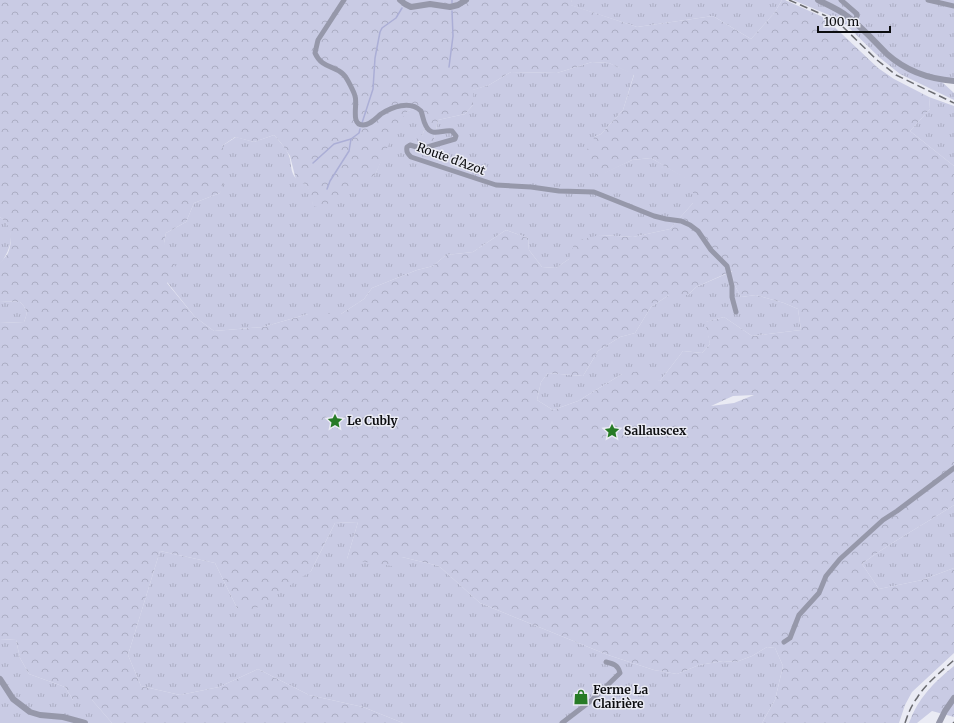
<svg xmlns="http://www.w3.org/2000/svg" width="954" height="723" font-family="Merriweather,serif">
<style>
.grass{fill:url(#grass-tufts)}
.forest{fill:url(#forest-crowns);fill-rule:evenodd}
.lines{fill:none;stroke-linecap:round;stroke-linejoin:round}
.stream{stroke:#abaed6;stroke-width:1.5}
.minor{stroke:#9698aa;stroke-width:5}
.tertiary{stroke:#9698aa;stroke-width:6}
.rail{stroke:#6b6c71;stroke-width:1.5;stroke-dasharray:8 4;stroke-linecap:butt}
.labels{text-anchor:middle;stroke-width:3;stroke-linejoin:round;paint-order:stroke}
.street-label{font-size:12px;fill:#0c0d10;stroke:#eaebf4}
.poi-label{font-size:12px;font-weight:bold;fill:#0c0d10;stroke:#eaebf4;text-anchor:start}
</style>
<defs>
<pattern id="grass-tufts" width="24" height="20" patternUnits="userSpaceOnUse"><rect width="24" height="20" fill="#c9cbe4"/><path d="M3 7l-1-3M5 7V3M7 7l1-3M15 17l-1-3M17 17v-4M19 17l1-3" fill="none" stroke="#abadc3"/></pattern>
<pattern id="forest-crowns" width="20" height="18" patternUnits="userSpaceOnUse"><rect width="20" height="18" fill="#c9cbe4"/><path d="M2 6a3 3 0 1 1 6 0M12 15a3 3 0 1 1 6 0" fill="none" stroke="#abadc3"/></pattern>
</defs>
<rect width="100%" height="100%" fill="#eaebf4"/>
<!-- grass -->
<g class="grass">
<polygon points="572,0 782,0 775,12 751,39 713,16 637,27 570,5"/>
<polygon points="793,0 954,0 954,78 942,82 954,93 954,100 900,74 880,58 844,23 829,15"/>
<path d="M592 62 609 63 634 74 623 110 601 134 594 137 597 176 632 160 651 158 693 182V203L670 229 633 237 600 235 569 259 556 268 542 267 529 250 528 238 506 230 473 252 446 255 433 266 417 270 372 288 364 299 341 314H308L263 327 214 331 195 317 167 282 164 243 166 233 186 222 194 203 220 193 222 146 236 137 254 142 274 135C280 142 288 150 290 159 291 164 291 170 293 174 296 180 300 181 305 184 310 187 313 200 313 205L375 175C382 160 395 120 408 111 412 109 417 108 420 107L427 123 422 136 434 139 438 120 465 114 473 105 472 90 489 85 511 72 557 73Z"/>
<polygon points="929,97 954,106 954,166 910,131 930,109"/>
<path d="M0 217C18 229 11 250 0 264Z"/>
<polygon points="733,271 734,284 741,297 756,295 784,303 798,309 801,330 752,336 724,317 706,322 710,344 702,353 683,351 660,381 622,374 578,401 553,410 537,400 541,382 548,373 583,376 598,351 620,337 635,333 651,307 669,295 688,295 696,287"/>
<path d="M0 301 20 302C27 309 28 313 24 322L0 323Z"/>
<path d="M954 505V568L922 580 879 589 862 564C891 542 923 525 954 505Z"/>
<polygon points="358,522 347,559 402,557 439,566 480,603 608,655 654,670 677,674 699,665 723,661 736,662 752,656 767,647 775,648 783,666 775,700 762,723 403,723 363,707 309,695 258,669 219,687 180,695 141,686 128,655 160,551 215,563 237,608 311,571 335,523"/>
<polygon points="0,639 16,640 20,658 29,674 65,687 73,700 92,700 112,723 0,723"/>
</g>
<!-- forest -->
<g class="forest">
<path d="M0 0H572L571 5 637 27 713 16 751 39 775 12 782 0H785L825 18 878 68 894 79 929 97 930 109 910 131 954 166V505C923 525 891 542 862 564L879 589 922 580 954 568V653L912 692 905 705 899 723H762L775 700 783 666 775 648 767 647 752 656 736 662 723 661 699 665 677 674 654 670 608 655 480 603 439 566 402 557 392 566 347 559 358 522 335 523 311 571 255 609 237 608 215 563 160 551 128 655 141 686 180 695 219 687 258 669 309 695 363 707 403 723H112L92 700H73L65 687 29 674 20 658 16 640 0 639V323L24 322C28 313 27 309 20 302L0 301C0 293 0 269 0 263 2 260 6 257 8 253 13 241 12 225 0 217ZM592 62 609 63 634 75 623 110 601 134 594 137 593 144 585 151 597 177 632 160 651 158 693 183V203L670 229 633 237 600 235 575 241 569 259 556 268 542 267 529 250 528 238 506 230 473 252 446 255 433 266 417 270 372 288 364 299 341 314H308L263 327 214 331 195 317 167 283 176 267 164 243 166 233 186 222 194 203 220 193 231 163 222 146 235 137 254 142 274 135 281 143 290 156 296 180C299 182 302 183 305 184 310 188 312 201 313 206L321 208 375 175 399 122 408 111 420 107 427 123 422 136 410 142 422 155 425 157 434 139 438 120 465 114 473 105V90L489 85 511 72 557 73ZM732 271 734 284 741 297 756 295 784 303 798 309 801 330 752 336 724 317 705 322 710 344 702 353 683 351 660 381 640 371 622 374 578 401 553 410 537 400 541 382 548 373 583 376 598 351 620 337 635 333 651 307 669 295H688L696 287ZM754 395 734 403 711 406 733 396Z"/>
<path d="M954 666V717L932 711 917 723H909C918 698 934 682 954 666Z"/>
</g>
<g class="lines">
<!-- stream -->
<g class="stream">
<polyline points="452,0 452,3"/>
<polyline points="449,67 453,36 452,11"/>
<polyline points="362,123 373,89 375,58 380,32 382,28 396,18 402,8"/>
<polyline points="313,163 334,144 351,139"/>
<polyline points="327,189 330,181 349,151 351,139 359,133 360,129"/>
</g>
<!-- minor -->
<g class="minor">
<path d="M344 0 318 40 315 53C322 69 335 65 344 75 347 78 354 92 355 96 358 104 350 125 363 125 371 125 376 118 381 114 392 107 410 100 421 111 423 116 423 121 426 126 432 138 443 129 452 131L456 136 455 139 424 148H420L410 145 407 147C406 152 408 154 411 157L496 185 531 187 559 191 594 192 654 216 666 219 681 221 690 225 698 231 711 250 727 266 732 286V297L736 312"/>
<polyline points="841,0 857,14 857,15 855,23"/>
<polyline points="928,0 954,6"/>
<polyline points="784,642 790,638 799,615 819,593 826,576 840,559 883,520 897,511 954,468"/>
<path d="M562 723 592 700 620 673C618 665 614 664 606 662"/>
</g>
<!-- tertiary -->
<g class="tertiary">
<polyline points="400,0 405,4 411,7 430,4 450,7 458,5 466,0"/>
<path d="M818 0C828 5 838 9 847 16 862 27 874 41 887 54 906 71 929 79 954 81"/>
<polyline points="0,679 13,699 30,712 40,715 63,717 85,723"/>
<polyline points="939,723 945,711 954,698"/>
</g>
<!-- rail -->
<g class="rail">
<polyline points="789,0 826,16 841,25 877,60 896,75 954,103"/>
<path d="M905 723C908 714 911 706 917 698 926 683 941 672 954 660"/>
<polyline points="953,723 954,722"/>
</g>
</g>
<!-- icons -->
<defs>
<g id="sight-bare" transform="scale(1.2)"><path d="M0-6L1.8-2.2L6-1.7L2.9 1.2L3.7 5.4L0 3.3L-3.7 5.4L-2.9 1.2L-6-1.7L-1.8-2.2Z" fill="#277b26" stroke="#eaebf4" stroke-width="2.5" paint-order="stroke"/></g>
<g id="shop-bare" transform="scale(1.2)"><path d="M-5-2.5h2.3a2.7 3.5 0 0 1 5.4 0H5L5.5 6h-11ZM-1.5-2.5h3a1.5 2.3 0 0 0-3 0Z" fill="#277b26" stroke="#eaebf4" stroke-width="2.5" paint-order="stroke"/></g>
</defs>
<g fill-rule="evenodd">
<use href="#sight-bare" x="335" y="421"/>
<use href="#sight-bare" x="612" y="431"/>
<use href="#shop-bare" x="581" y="697"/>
</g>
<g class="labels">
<!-- street labels -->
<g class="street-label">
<text transform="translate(451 159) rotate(20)" y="4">Route d'Azot</text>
</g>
<!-- poi labels -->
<g class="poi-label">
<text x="347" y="425">Le Cubly</text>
<text x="624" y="435">Sallauscex</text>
<text x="593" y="694">Ferme La<tspan x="593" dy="14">Clairière</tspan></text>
</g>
</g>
<!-- scale -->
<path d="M818 26v6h72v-6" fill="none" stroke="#0c0d10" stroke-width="2"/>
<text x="824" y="26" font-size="12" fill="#0c0d10" stroke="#eaebf4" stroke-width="3" paint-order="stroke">100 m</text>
</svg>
